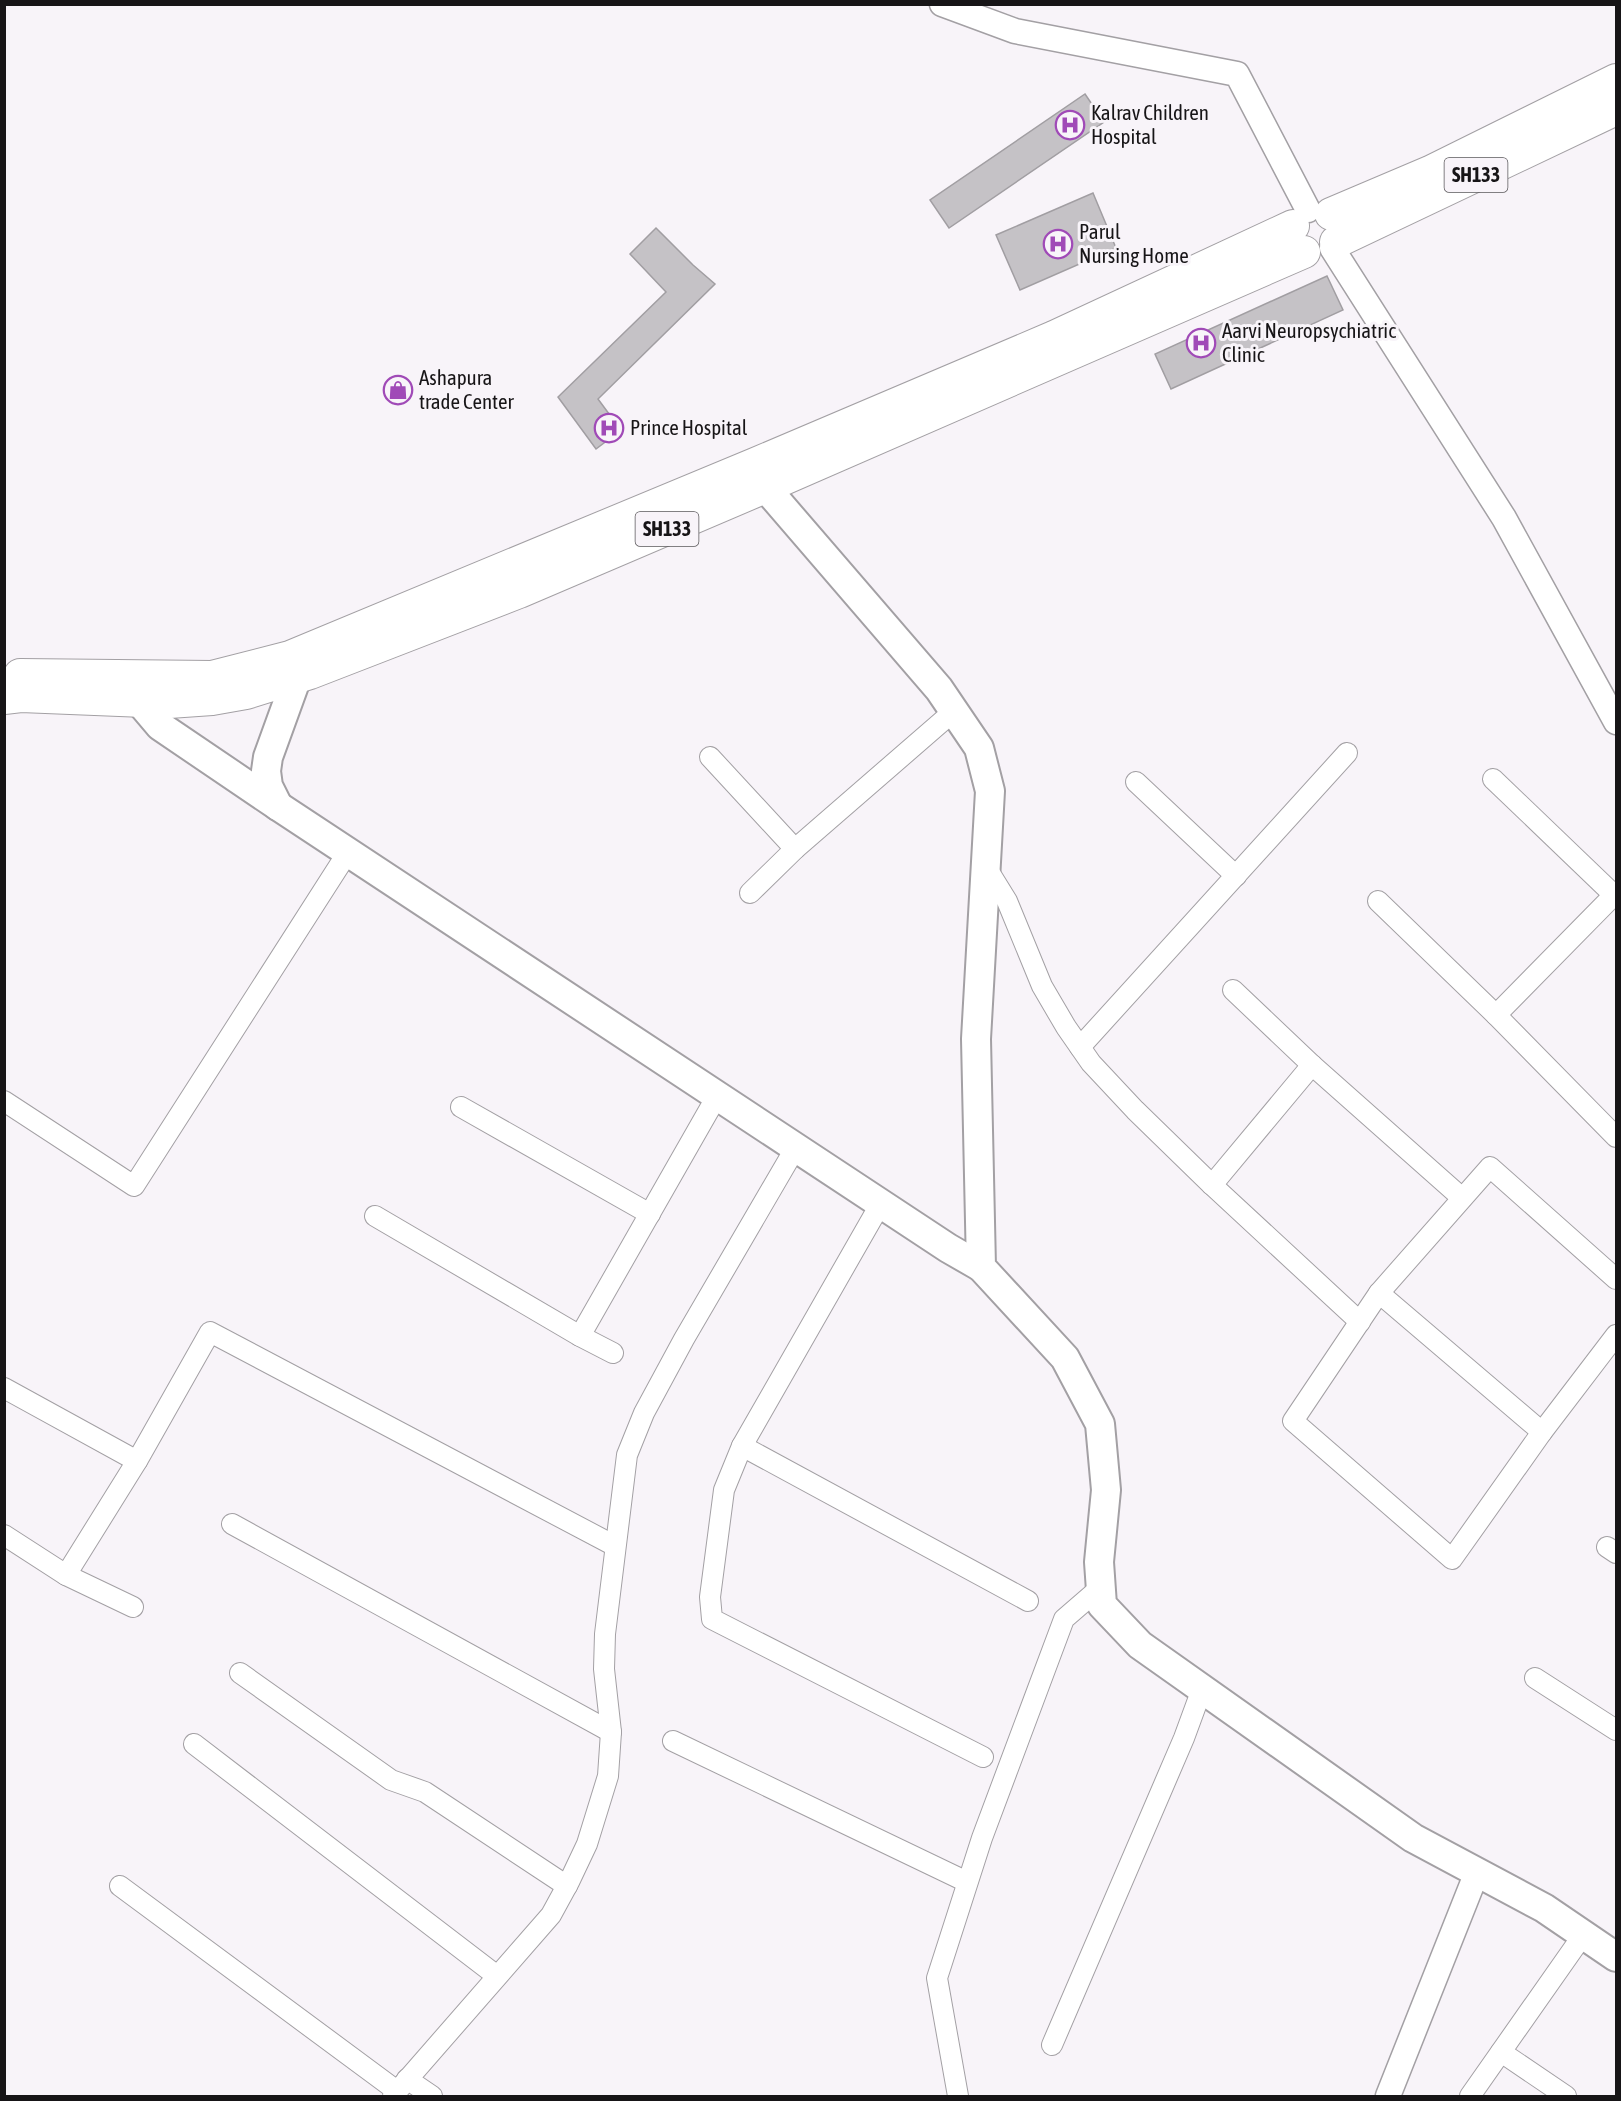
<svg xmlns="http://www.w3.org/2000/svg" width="1621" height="2101" font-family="'Asap Condensed',sans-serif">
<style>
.building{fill:#c5c2c6;stroke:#a19ea2;stroke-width:1.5}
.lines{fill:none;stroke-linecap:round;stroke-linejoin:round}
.minor-casing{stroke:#a3a0a4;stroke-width:22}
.tertiary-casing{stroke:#a3a0a4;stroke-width:27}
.secondary-casing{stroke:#a3a0a4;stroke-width:32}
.primary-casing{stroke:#a3a0a4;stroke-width:34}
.minor{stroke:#fff;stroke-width:20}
.tertiary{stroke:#fff;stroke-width:24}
.secondary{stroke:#fff;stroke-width:28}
.primary{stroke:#fff;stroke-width:32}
.labels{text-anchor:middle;stroke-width:6;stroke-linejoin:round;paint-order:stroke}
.shield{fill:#f8f4f9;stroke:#5a585b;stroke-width:1.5}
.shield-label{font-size:20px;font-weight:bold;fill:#171517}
.poi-label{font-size:21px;fill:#171517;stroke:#f8f4f9;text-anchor:start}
</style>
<rect width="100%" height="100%" fill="#f8f4f9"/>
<!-- building -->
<g class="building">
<polygon points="1085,94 1104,122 949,228 930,200"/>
<polygon points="1093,193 1116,248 1020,290 996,235"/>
<polygon points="656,228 693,265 715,284 598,399 621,430 596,449 558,397 666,292 630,254"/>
<polygon points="1327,276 1343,310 1171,389 1155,354"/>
</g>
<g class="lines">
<!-- minor casing -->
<g class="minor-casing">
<g id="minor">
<polyline points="710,757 795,849"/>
<polyline points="1493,779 1614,895"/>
<polyline points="1136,782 1236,876"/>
<polyline points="986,867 1007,901 1042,986 1066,1027 1091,1063 1135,1110 1212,1185 1360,1322"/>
<polyline points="750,893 795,849 954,711"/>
<polyline points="1378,901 1496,1015 1616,1137"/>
<polyline points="1233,990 1312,1065 1462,1198"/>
<polyline points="1496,1015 1616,893"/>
<polyline points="1080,1047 1347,753"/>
<polyline points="4,1101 134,1186 348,852"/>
<polyline points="461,1107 650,1214"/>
<polyline points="1212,1185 1312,1065"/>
<polyline points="881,1203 742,1446 724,1490 710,1597 712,1619 983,1757"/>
<polyline points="375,1216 580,1336 613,1353"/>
<polyline points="1616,1279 1490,1167 1379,1293 1293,1421 1452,1559 1542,1432 1616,1335"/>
<polyline points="1379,1293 1542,1432"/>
<polyline points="580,1336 717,1096"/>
<polyline points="4,1388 137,1461"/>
<polyline points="742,1446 1028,1601"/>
<polyline points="232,1524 611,1732"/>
<polyline points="4,1535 66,1575 133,1607"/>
<polyline points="1607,1547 1616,1553"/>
<polyline points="66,1575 137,1461 210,1332 615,1546"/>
<polyline points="240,1673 391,1780 425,1792 567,1886"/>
<polyline points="1535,1678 1616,1730"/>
<polyline points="673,1741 967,1882"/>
<polyline points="194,1744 497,1976"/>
<polyline points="120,1886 397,2091"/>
<polyline points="1052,2045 1184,1738 1202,1689"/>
<polyline points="1501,2052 1566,2096"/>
<polyline points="407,2079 432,2096"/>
<polyline points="393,2096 551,1915 569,1882 587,1844 608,1776 611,1732 604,1669 605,1634 627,1455 644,1413 684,1339 796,1147"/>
<polyline points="958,2096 937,1978 982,1838 1064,1619 1101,1587"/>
<polyline points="1470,2096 1583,1935"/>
</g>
</g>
<!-- tertiary casing -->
<g class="tertiary-casing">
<g id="tertiary">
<polyline points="942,4 1015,31 1237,74 1308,210"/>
<polyline points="1332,248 1504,518 1616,722"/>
<polyline points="1388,2096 1477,1872"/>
</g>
</g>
<!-- secondary casing -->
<g class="secondary-casing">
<g id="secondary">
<polyline points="756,466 765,487 939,689 979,748 990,791 976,1039 981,1267 1065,1358 1100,1424 1106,1490 1099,1562 1102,1605 1140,1645 1413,1838 1544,1908 1616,1957"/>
<polyline points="130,686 138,700 160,726 278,806 948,1248 981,1267"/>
<polyline points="278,806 268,786 266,771 268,757 297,677 291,658"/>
</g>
</g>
<!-- primary casing -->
<g class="primary-casing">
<g id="primary">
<polyline points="1331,214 1430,172 1616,80"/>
<polyline points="1336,242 1616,109"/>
<polyline points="20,675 212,677 290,657 755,464 1054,337 1293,226"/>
<polyline points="4,698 21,696 169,702 212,699 246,693 310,673 519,592 765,487 1304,252"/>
</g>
</g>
<!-- minor -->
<use href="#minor" class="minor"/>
<!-- tertiary -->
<use href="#tertiary" class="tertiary"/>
<!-- secondary -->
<use href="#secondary" class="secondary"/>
<!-- primary -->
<use href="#primary" class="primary"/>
</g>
<!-- icons -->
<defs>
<g id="hospital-ring" transform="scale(1.5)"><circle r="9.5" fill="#f8f4f9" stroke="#a04ab7" stroke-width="1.5"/><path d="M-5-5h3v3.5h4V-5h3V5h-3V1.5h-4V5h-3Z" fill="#a04ab7"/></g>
<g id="shop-ring" transform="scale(1.5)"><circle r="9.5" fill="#f8f4f9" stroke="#a04ab7" stroke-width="1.5"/><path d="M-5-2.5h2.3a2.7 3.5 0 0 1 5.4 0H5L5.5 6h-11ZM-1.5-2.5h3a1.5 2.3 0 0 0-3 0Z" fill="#a04ab7"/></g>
</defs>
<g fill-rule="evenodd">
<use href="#hospital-ring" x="1070" y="125"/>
<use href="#hospital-ring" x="1058" y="244"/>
<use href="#hospital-ring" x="1201" y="343"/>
<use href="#shop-ring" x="398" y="390"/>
<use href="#hospital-ring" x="609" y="428"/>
</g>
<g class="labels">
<!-- shield labels -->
<g class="shield">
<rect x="1444.5" y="158" width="63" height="34" rx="4.5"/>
<rect x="635.5" y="512" width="63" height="34" rx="4.5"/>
</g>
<g class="shield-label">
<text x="1476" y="182">SH133</text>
<text x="667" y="536">SH133</text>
</g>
<!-- poi labels -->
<g class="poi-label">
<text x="1091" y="120">Kalrav Children<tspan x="1091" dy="24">Hospital</tspan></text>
<text x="1079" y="239">Parul<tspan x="1079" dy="24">Nursing Home</tspan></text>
<text x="1222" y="338">Aarvi Neuropsychiatric<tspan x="1222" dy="24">Clinic</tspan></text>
<text x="419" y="385">Ashapura<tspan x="419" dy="24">trade Center</tspan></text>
<text x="630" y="435">Prince Hospital</text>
</g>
</g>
<!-- border -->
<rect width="1621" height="2101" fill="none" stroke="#171517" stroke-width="12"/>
</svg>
